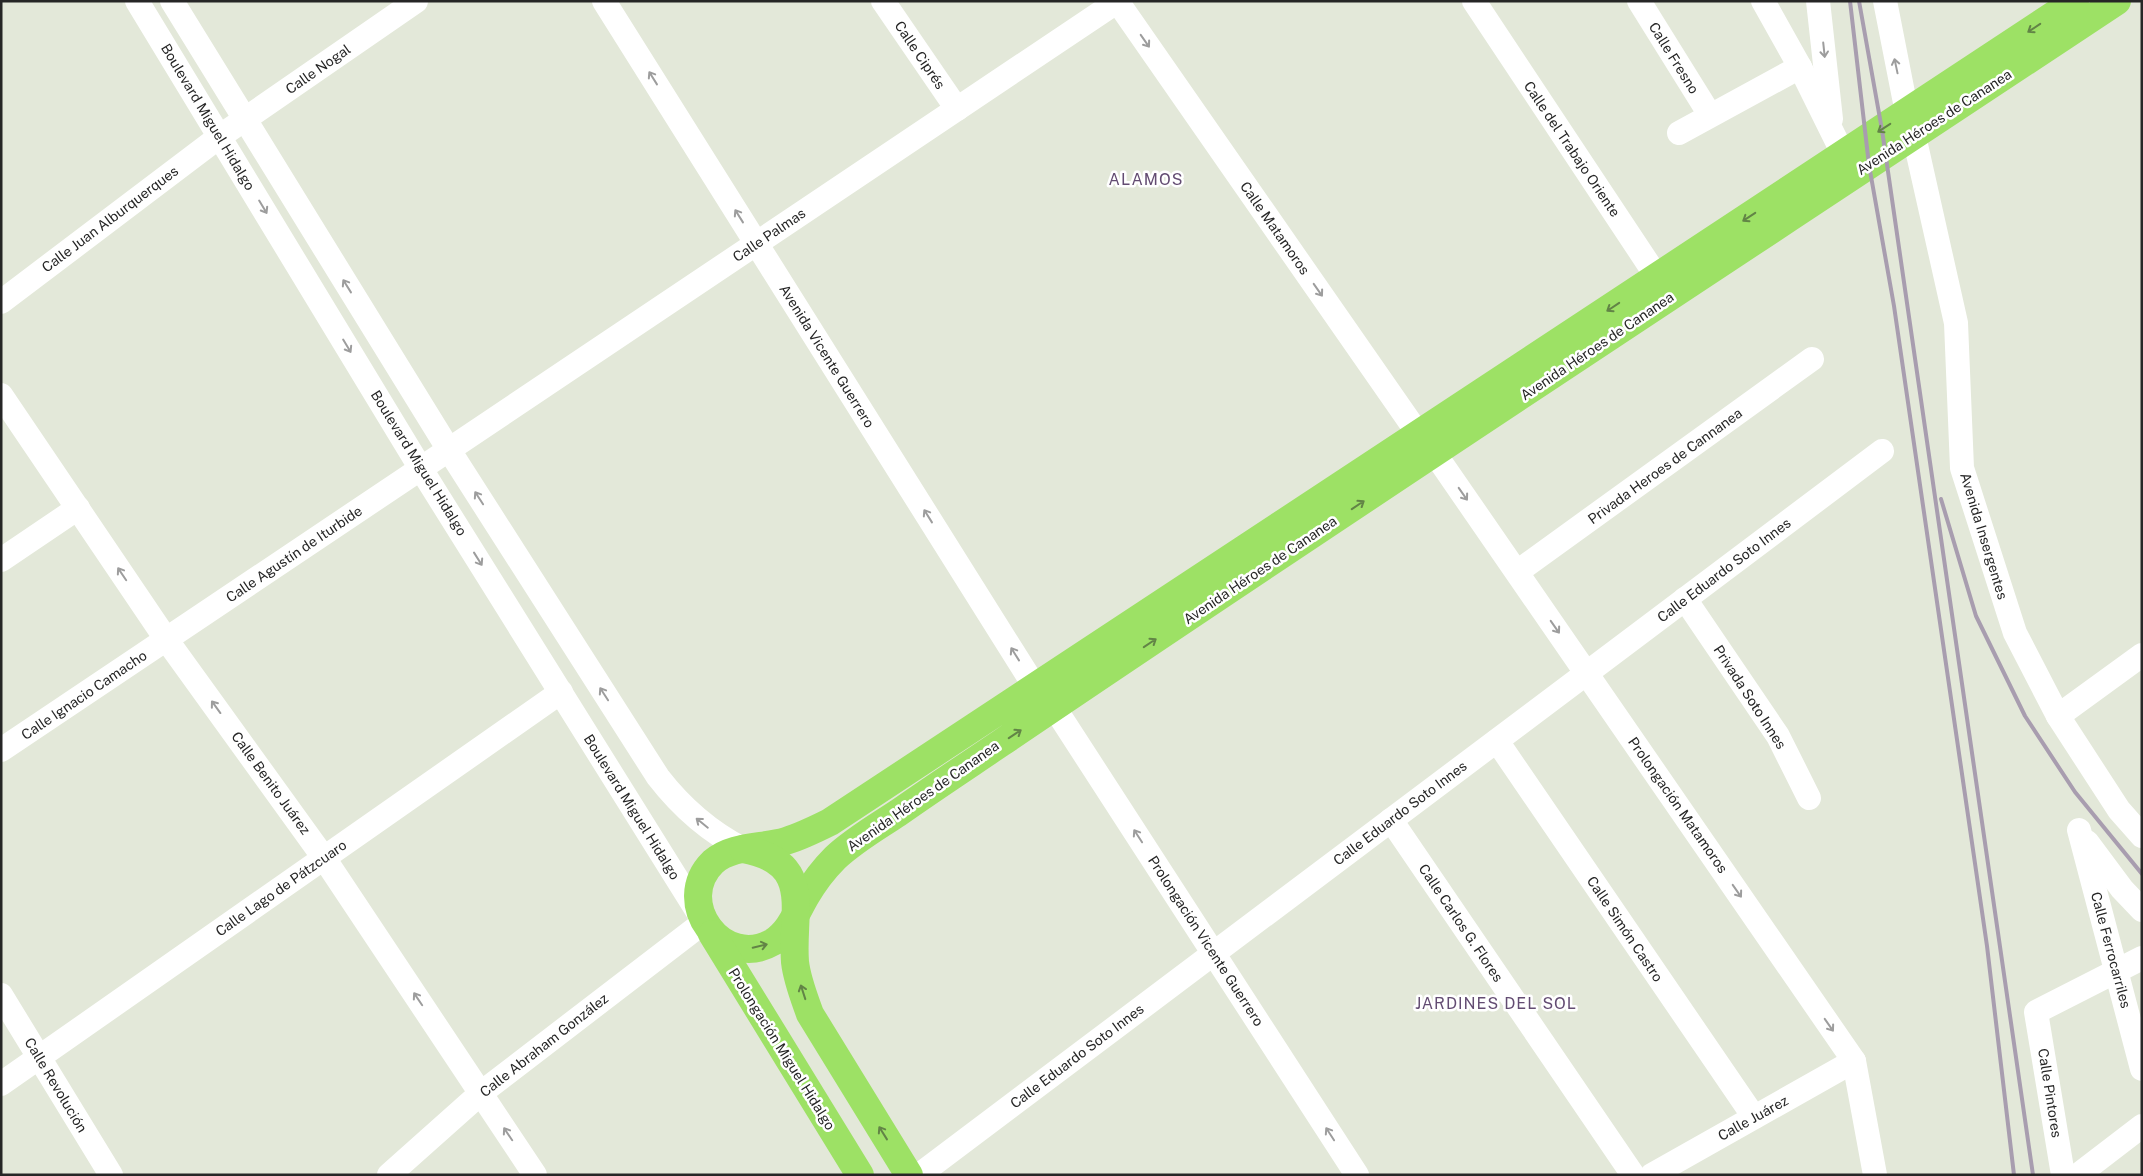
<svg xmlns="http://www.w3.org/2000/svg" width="2143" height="1176" font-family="'Public Sans',sans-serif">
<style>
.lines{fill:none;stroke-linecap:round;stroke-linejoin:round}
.minor{stroke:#fff;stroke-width:24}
.major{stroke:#9de165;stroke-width:28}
.rail{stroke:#a89daf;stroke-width:4}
.oneway{stroke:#628446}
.oneway2{stroke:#9d9d9d}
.labels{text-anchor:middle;stroke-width:5;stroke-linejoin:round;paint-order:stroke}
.street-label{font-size:14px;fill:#262626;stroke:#fff}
.quarter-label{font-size:16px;letter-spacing:1px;fill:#634c72;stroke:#fff}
</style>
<rect width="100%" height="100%" fill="#e3e8d9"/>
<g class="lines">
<!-- minor -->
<g class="minor">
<polyline points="137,1 421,469 704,922 481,1093 389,1175"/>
<path d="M172 1 449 450 658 777C682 808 708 831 743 849"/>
<polyline points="604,1 1035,687 1054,707 1357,1175"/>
<polyline points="883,1 957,109"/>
<polyline points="1117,1 1419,435 1435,454 1854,1061 1875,1175"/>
<polyline points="1474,1 1667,292"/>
<polyline points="1639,1 1710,115"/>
<polyline points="1763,1 1800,67 1851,170"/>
<polyline points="1818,1 1831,119"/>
<polyline points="1885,1 1907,113 1914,136 1956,323 1962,468 2015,633 2058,716 2119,810 2142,836"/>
<polyline points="1679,133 1800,67"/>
<polyline points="1,302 219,137 416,1"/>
<polyline points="1,395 166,639 324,858 535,1175"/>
<polyline points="1,560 78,508"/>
<polyline points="1517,572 1812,359"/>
<polyline points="1685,599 1778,736 1809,798"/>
<polyline points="2058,716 2142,655"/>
<polyline points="1497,741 1754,1117"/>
<polyline points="1,750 1118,1"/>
<polyline points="1391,820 1633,1175"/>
<polyline points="2079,830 2142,1069"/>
<polyline points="2087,842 2122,889 2142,910"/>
<polyline points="1,995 111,1175"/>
<polyline points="1,1084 561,692"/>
<polyline points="919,1175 1882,451"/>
<polyline points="1652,1175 1854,1061"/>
<polyline points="2063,1175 2036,1012 2142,958"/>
<polyline points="2078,1175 2142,1126"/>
</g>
<!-- major -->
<g class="major">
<path d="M2075 1 830 822C816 829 802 836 786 841 763 848 732 845 713 862 672 902 723 971 773 942 790 931 796 913 806 896 814 882 824 869 835 858 854 840 877 827 898 813 932 789 967 766 1001 743 1371 492 1745 248 2117 1"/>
<path d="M743 849C815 862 791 911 795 962 797 980 804 997 810 1014L909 1175"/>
<polyline points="712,934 860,1175"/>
</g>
<!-- rail -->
<g class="rail">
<polyline points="1850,1 1869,165 1894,306 1987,946 2014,1175"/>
<polyline points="1859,1 1882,130 2033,1175"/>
<polyline points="1941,499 1976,616 2025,716 2075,792 2142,874"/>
</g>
</g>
<!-- one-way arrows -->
<defs><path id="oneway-shaft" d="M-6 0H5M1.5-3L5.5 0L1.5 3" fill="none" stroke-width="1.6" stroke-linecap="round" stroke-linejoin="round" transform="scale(1.25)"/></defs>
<g class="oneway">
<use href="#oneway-shaft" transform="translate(2034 28) rotate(146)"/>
<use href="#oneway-shaft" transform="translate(1884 128) rotate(147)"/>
<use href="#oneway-shaft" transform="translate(1749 217) rotate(147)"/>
<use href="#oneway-shaft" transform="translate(1613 307) rotate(146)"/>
<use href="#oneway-shaft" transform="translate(1358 505) rotate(-34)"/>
<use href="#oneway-shaft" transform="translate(1150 643) rotate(-34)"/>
<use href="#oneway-shaft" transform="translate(1015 734) rotate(-34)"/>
<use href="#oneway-shaft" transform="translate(760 946) rotate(-14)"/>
<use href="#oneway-shaft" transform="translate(803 992) rotate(-108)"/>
<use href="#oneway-shaft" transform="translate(883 1133) rotate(-122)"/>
</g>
<g class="oneway2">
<use href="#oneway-shaft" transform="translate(1145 41) rotate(55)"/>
<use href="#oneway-shaft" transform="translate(1824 50) rotate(84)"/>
<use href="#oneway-shaft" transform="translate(1896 66) rotate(-102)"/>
<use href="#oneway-shaft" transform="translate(653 78) rotate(-122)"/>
<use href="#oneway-shaft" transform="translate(263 207) rotate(59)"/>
<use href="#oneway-shaft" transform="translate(739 216) rotate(-122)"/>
<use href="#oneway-shaft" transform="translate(347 286) rotate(-122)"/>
<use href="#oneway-shaft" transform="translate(1318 290) rotate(55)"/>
<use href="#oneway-shaft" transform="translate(347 346) rotate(59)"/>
<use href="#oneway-shaft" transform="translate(1463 494) rotate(55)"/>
<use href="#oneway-shaft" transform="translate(479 498) rotate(-123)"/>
<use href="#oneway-shaft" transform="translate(928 516) rotate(-122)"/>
<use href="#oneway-shaft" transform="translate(478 559) rotate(58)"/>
<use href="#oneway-shaft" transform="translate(122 574) rotate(-124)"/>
<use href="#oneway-shaft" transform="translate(1555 627) rotate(55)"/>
<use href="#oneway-shaft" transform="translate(1015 654) rotate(-122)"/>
<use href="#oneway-shaft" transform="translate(604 694) rotate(-123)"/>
<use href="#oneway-shaft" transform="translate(216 707) rotate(-126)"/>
<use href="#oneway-shaft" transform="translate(702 823) rotate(-141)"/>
<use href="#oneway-shaft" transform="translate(1138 836) rotate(-123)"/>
<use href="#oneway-shaft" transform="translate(1737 891) rotate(55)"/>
<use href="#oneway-shaft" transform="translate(418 999) rotate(-124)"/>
<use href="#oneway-shaft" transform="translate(1829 1025) rotate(55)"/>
<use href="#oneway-shaft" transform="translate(508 1134) rotate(-124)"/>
<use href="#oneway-shaft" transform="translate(1330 1134) rotate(-123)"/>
</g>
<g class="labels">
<!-- street labels -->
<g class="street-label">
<text transform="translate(920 55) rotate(56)" y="5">Calle Ciprés</text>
<text transform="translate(1674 58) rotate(58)" y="5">Calle Fresno</text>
<text transform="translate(318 69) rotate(-35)" y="5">Calle Nogal</text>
<text transform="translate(208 117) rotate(59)" y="5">Boulevard Miguel Hidalgo</text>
<text transform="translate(1934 122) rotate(-33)" y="5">Avenida Héroes de Cananea</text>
<text transform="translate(1572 149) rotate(56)" y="5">Calle del Trabajo Oriente</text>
<text transform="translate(110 219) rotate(-37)" y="5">Calle Juan Alburquerques</text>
<text transform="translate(1275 228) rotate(55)" y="5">Calle Matamoros</text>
<text transform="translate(769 235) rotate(-34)" y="5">Calle Palmas</text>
<text transform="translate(1597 346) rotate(-34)" y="5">Avenida Héroes de Cananea</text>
<text transform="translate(827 356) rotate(58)" y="5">Avenida Vicente Guerrero</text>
<text transform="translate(419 463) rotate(58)" y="5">Boulevard Miguel Hidalgo</text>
<text transform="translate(1665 466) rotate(-36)" y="5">Privada Heroes de Cannanea</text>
<text transform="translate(1984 536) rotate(73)" y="5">Avenida Insergentes</text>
<text transform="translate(294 554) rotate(-34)" y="5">Calle Agustín de Iturbide</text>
<text transform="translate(1260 570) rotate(-34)" y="5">Avenida Héroes de Cananea</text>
<text transform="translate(1724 570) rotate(-37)" y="5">Calle Eduardo Soto Innes</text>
<text transform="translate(84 695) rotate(-34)" y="5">Calle Ignacio Camacho</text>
<text transform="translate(1750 697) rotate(57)" y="5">Privada Soto Innes</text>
<text transform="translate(271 783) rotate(54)" y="5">Calle Benito Juárez</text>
<text transform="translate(923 796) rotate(-35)" y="5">Avenida Héroes de Cananea</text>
<text transform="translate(1678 805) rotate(55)" y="5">Prolongación Matamoros</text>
<text transform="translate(632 807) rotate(58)" y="5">Boulevard Miguel Hidalgo</text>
<text transform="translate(1400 813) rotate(-37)" y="5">Calle Eduardo Soto Innes</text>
<text transform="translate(281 888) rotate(-35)" y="5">Calle Lago de Pátzcuaro</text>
<text transform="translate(1461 923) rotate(56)" y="5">Calle Carlos G. Flores</text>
<text transform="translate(1625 929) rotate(56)" y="5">Calle Simón Castro</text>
<text transform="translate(1206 941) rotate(57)" y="5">Prolongación Vicente Guerrero</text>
<text transform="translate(2111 950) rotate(75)" y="5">Calle Ferrocarriles</text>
<text transform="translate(544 1045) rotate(-38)" y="5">Calle Abraham González</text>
<text transform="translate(782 1049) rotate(58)" y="5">Prolongación Miguel Hidalgo</text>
<text transform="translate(1077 1056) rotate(-37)" y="5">Calle Eduardo Soto Innes</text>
<text transform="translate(56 1085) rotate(59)" y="5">Calle Revolución</text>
<text transform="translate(2050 1093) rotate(81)" y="5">Calle Pintores</text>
<text transform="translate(1753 1118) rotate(-29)" y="5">Calle Juárez</text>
</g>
<!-- quarter labels -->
<g class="quarter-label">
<text x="1146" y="185">ALAMOS</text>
<text x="1496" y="1009">JARDINES DEL SOL</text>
</g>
</g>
<!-- border -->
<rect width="2143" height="1176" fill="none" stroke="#262626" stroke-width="5"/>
</svg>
